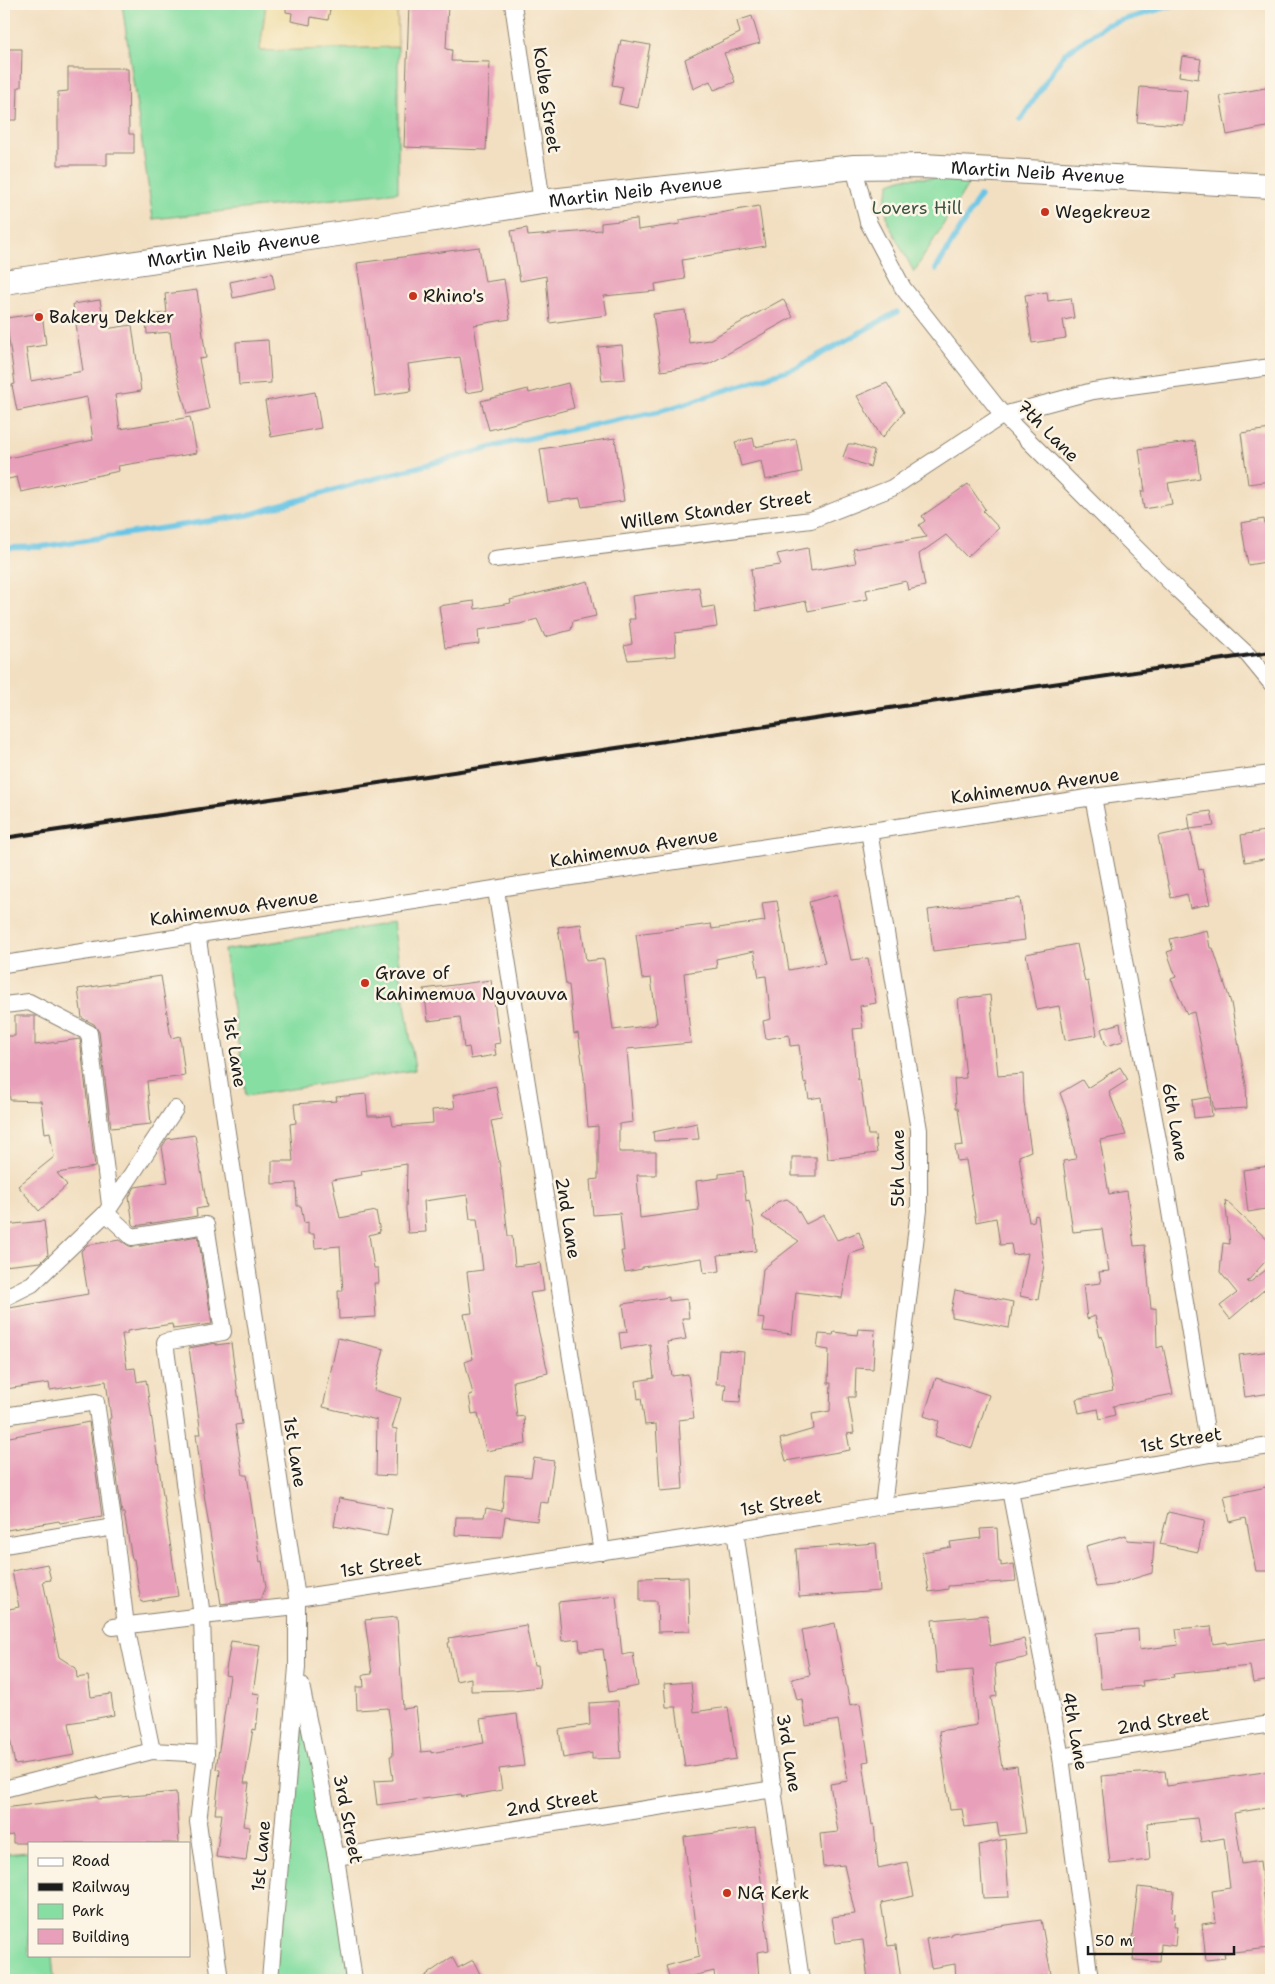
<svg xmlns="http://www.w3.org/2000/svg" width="1275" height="1984" font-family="'Shantell Sans',sans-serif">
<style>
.green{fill:#86dea3;stroke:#517d60}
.sand{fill:#eeda9e;stroke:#857b5d}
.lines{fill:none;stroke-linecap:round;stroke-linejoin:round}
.stream{stroke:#67c5e5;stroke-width:5.5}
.building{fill:#e8a0ba}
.minor-casing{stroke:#877e6e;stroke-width:18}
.secondary-casing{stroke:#877e6e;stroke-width:26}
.minor{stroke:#fff;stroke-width:16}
.secondary{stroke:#fff;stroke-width:24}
.rail{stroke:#1c1c1c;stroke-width:4}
.poi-dot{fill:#c8321e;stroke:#fcf5e5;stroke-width:2}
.labels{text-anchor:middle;stroke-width:5;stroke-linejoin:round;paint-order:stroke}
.street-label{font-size:18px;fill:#1c1c1c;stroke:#fcf5e5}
.park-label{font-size:18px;fill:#3c5644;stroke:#fcf5e5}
.poi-label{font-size:18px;fill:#1c1c1c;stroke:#fcf5e5;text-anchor:start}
</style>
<rect width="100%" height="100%" fill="#fcf5e5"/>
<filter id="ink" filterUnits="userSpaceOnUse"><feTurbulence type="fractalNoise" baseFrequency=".02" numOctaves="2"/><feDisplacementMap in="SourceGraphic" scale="10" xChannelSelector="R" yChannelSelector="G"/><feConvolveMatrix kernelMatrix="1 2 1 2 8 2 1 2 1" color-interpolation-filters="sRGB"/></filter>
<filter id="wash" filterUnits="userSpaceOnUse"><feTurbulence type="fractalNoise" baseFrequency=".0096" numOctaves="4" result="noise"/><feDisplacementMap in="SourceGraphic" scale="20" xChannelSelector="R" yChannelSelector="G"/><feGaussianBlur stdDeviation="1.12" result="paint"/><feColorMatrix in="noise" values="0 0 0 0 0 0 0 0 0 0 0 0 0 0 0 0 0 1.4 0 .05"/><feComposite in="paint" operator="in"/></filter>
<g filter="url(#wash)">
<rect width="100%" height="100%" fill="#f2dfc1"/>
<!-- green -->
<g class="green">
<polygon points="122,4 266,4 260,51 398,47 398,192 153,219"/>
<polygon points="904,178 935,178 970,181 914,272 888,223 885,201 890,183"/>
<polygon points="393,923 415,1070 246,1096 224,950"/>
<polygon points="297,1667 354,1980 270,1980"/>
<polygon points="29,1852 29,1955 52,1955 54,1980 4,1980 4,1854"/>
</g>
<!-- sand -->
<polygon class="sand" points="266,4 397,4 398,47 260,51"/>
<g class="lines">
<!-- stream -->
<g class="stream">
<polyline points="1021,119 1064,54 1106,25 1177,4"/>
<polyline points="936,269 980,196"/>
<polyline points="4,548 40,547 248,515 358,483 512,442 665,410 797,367 897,312"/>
</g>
</g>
<g id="blocks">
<!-- building -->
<g class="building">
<polygon points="286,4 331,4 328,20 311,17 310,25 291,21 292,13 286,12"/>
<polygon points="409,4 448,4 446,49 452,50 451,61 490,62 486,150 404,147"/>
<polygon points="752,16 760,43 724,53 735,82 714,90 710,81 693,89 685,59 740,33 737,21"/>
<polygon points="621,40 650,45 638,108 619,104 623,87 612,85"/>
<polygon points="4,49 22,49 21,87 18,87 17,120 4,120"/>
<polygon points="1182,56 1201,59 1198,79 1179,76"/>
<polygon points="68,68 125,68 125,69 128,69 129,134 134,134 134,153 107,153 107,165 58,165 58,92 68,91"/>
<polygon points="1140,87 1187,90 1184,125 1137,122"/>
<polygon points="1271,87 1271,126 1227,135 1220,96"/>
<polygon points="759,206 765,246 682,260 685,279 655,284 656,291 604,296 607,315 550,323 546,276 520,281 511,231 527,228 528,236 601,230 601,223 637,219 638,230 680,224 680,220"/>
<polygon points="479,247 485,282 504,279 510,319 474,325 484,390 466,393 460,357 408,364 411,391 375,396 357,263"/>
<polygon points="272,273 275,289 233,298 230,282"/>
<polygon points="197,290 206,358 199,359 209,409 187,414 174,363 170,332 147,334 146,315 167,313 165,294"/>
<polygon points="1047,292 1048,301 1071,298 1074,318 1063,320 1066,338 1032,343 1025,295"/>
<polygon points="783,299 793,317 709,364 661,371 653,314 685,310 689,343 709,340"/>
<polygon points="100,300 105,329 132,325 141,391 115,395 120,429 190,417 197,453 118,466 119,471 21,492 17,477 4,480 4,459 93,440 87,397 17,411 12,385 15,384 6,318 42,313 46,345 26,348 31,381 83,371 73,304"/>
<polygon points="268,340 271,383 239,385 236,342"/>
<polygon points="622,345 625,379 602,381 598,347"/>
<polygon points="568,383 574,408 489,430 481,401 528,389 529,393"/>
<polygon points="887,383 904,412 882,438 857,396"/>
<polygon points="315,392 321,428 271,437 265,401"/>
<polygon points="1271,429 1271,481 1248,484 1241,433"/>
<polygon points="615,438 624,501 582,507 580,498 548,502 540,449"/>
<polygon points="753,438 755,447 796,439 802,472 765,480 761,461 741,466 735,442"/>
<polygon points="1195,441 1200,478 1168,483 1172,504 1144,509 1141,491 1145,491 1139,449"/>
<polygon points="848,444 854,444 874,451 870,467 843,457"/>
<polygon points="968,484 985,509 983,511 999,528 967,557 946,535 919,554 925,586 908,590 906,581 866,590 868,599 808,611 806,601 756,611 751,569 781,565 777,554 808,548 811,571 856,563 853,549 927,537 919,525 925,521 922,516"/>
<polygon points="1264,519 1265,525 1271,524 1271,561 1248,565 1241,523"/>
<polygon points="588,581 596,616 573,621 571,630 545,637 537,619 520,624 478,630 479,644 445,648 439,606 474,601 475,609 511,603 510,600"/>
<polygon points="699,587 702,608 714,606 717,627 675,633 676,656 628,660 624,646 632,644 629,619 635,619 632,596"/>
<polygon points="1211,811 1214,826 1190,829 1199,870 1202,869 1210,904 1190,908 1187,894 1171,898 1158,836 1190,829 1188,814"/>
<polygon points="1271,830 1271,858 1245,862 1241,835"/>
<polygon points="837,894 851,960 868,958 876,1003 860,1006 863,1028 853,1029 858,1080 860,1080 868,1135 875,1135 877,1153 828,1159 821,1097 809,1099 806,1082 804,1083 799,1045 790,1046 789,1035 766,1039 763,1021 771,1019 766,976 759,977 754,951 716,959 717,968 684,973 691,1043 627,1049 633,1122 619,1124 619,1152 656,1152 656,1175 637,1175 640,1218 699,1210 696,1181 719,1178 719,1174 743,1171 746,1201 749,1200 754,1225 756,1251 718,1255 720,1271 704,1273 702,1258 642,1267 642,1269 625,1272 621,1251 624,1251 620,1213 593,1215 590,1180 598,1179 598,1126 588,1127 584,1077 578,1033 574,1034 569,985 566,985 558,927 581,924 586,961 604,959 613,1030 655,1025 655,1023 657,1023 651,978 642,979 636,934 711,924 712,929 765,921 762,903 777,901 789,970 825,963 809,902"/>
<polygon points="1020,898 1025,940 933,951 928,910"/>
<polygon points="1207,930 1210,948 1213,948 1231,1003 1246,1085 1247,1108 1214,1110 1194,1012 1187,1014 1171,979 1176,977 1167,952 1173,950 1170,939"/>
<polygon points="1077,944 1085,982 1088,981 1097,1035 1065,1040 1059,1006 1037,1010 1026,954"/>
<polygon points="161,976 171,1038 180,1036 185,1076 147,1081 151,1124 111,1128 99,1032 94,1024 82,1018 78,989"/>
<polygon points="491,980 500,1043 494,1044 496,1055 471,1059 469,1047 464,1048 460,1017 428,1021 424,989"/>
<polygon points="990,995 998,1076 1023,1074 1024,1103 1031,1151 1019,1156 1029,1222 1034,1221 1035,1215 1038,1216 1044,1265 1038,1300 1020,1296 1028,1253 1013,1255 1011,1244 1000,1245 996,1218 976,1222 966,1160 957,1161 955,1146 963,1145 958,1108 956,1108 954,1079 966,1078 958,999"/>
<polygon points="15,1016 35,1016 35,1045 80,1039 95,1167 57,1173 67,1185 39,1211 18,1186 54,1157 50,1132 45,1133 41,1101 10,1100 4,1036 15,1036"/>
<polygon points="1120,1023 1123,1041 1106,1046 1101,1029"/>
<polygon points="1120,1067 1128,1080 1109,1092 1126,1135 1100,1140 1109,1194 1127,1191 1134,1246 1145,1245 1151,1309 1156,1308 1157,1348 1163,1346 1173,1394 1113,1406 1115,1415 1100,1419 1098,1409 1079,1413 1076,1399 1113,1391 1102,1336 1100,1337 1095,1316 1087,1319 1083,1285 1101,1283 1099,1272 1109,1271 1102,1229 1073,1232 1063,1161 1076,1159 1067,1112 1060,1093 1082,1080 1087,1088"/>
<polygon points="496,1086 502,1119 491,1121 500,1167 508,1236 512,1236 515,1266 540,1263 544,1291 530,1293 548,1373 513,1381 517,1417 524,1416 526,1444 486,1451 478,1413 472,1414 469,1395 473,1394 465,1362 473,1359 464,1314 472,1313 467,1272 483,1270 477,1219 470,1219 467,1195 424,1201 426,1232 408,1233 406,1209 407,1164 361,1171 362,1175 332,1180 340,1218 376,1211 380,1232 369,1235 374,1268 378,1268 379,1283 374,1283 376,1317 339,1319 338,1291 343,1291 340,1246 315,1248 314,1234 308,1234 308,1222 304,1223 301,1206 297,1206 296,1183 272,1184 272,1161 293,1161 290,1124 296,1123 294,1104 337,1101 336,1097 366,1094 368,1116 377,1116 377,1117 391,1115 393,1126 433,1123 432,1110 455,1108 453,1095"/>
<polygon points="1210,1097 1212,1116 1194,1118 1192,1100"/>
<polygon points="697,1123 699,1139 654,1141 653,1132"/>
<polygon points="195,1135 207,1207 196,1209 197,1216 135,1226 133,1224 129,1197 135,1187 168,1182 162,1147 167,1139"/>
<rect x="792" y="1157" width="24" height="19"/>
<polygon points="1269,1166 1271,1184 1271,1208 1248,1212 1243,1170"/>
<polygon points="787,1199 795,1205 806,1224 824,1215 837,1240 859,1232 865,1249 850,1254 842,1298 796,1292 792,1334 763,1331 765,1319 758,1318 763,1269 799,1241 762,1217 777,1202"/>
<polygon points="1225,1200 1271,1243 1271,1255 1247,1282 1249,1283 1271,1266 1271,1284 1230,1319 1220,1306 1237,1293 1220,1272 1223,1243 1230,1244"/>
<polygon points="44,1221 48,1255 41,1262 4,1266 4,1225"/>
<polygon points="198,1236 212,1324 173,1329 172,1324 127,1331 127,1334 122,1334 127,1369 135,1368 137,1382 146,1380 178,1596 141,1602 134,1559 132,1559 124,1513 122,1513 109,1419 111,1418 106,1381 50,1390 49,1383 5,1389 4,1309 88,1294 81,1251 87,1245 120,1240 129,1246 134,1247"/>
<polygon points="955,1290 1013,1302 1009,1328 952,1317 952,1313 951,1312"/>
<polygon points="669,1297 669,1301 687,1299 689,1318 682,1318 686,1339 667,1342 672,1376 688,1374 694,1418 679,1420 683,1489 660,1491 656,1424 645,1425 641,1398 638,1399 636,1381 654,1378 650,1344 621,1349 619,1333 627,1332 623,1304"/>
<polygon points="858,1329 875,1330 873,1369 856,1368 855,1397 848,1397 854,1433 847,1434 850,1450 786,1461 780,1439 814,1429 812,1414 830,1411 831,1383 828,1383 829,1350 817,1348 819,1334 833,1335 834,1332 857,1335"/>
<polygon points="338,1338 384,1349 374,1390 401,1398 392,1428 397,1429 396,1476 376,1475 377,1420 323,1407"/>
<polygon points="216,1343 216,1345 231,1343 242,1424 235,1425 243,1475 247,1475 260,1562 262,1561 266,1587 261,1599 221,1604 202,1481 196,1434 201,1434 189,1348"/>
<polygon points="719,1350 744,1352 740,1402 724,1401 726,1384 716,1384"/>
<polygon points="1271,1351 1271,1393 1245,1397 1239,1355"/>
<polygon points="936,1378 989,1395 972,1448 935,1436 939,1421 924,1416"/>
<polygon points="89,1422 102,1516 60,1523 59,1521 7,1530 4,1513 4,1438"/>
<polygon points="534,1458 554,1461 548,1503 540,1502 537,1521 505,1517 502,1537 455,1535 456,1517 484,1517 486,1508 502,1511 505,1475 531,1477"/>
<polygon points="1271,1486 1271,1571 1256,1571 1246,1518 1230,1522 1224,1496"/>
<polygon points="339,1498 392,1508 387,1536 334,1526"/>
<polygon points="1168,1512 1205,1520 1198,1552 1160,1544"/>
<polygon points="997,1528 999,1562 1001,1562 1001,1566 1014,1564 1016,1581 948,1586 948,1589 929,1592 922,1552 951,1547 950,1542 981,1538 980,1529"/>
<polygon points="1126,1535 1127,1540 1154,1542 1152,1573 1113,1585 1096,1587 1086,1546"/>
<polygon points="876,1543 880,1591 799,1597 796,1549"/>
<polygon points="47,1564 51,1580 43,1581 59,1657 76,1668 77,1678 88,1676 91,1697 111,1694 114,1715 69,1723 75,1755 15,1765 4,1707 4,1610 19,1607 12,1571"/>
<polygon points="688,1577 690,1631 658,1632 657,1601 640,1601 640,1578"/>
<polygon points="616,1596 622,1655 633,1653 638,1686 609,1692 603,1649 580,1651 579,1639 562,1641 558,1602"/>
<polygon points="987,1615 990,1646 1024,1639 1028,1657 995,1664 997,1696 991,1697 1002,1768 1017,1766 1026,1833 999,1836 997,1823 965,1827 962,1809 950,1810 939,1731 977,1725 973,1670 937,1673 932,1620"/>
<polygon points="397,1617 403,1709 416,1707 421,1752 431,1751 431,1753 484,1743 480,1719 517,1714 524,1766 499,1769 502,1790 462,1797 461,1794 377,1805 374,1781 393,1780 390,1756 393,1756 392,1736 388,1708 357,1710 356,1687 364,1687 363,1675 372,1674 365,1620"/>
<polygon points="835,1623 850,1705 860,1703 869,1761 863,1762 872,1825 874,1824 878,1868 907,1862 914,1896 881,1903 888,1946 896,1945 901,1980 868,1980 863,1940 836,1943 832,1917 855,1914 844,1865 823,1867 820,1834 838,1832 830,1784 848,1781 838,1720 806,1726 802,1699 797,1700 792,1679 810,1675 802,1630"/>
<polygon points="526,1625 534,1665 538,1665 540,1687 513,1690 471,1691 471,1678 456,1681 448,1643 450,1642 449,1638"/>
<polygon points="1211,1626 1213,1644 1226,1642 1227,1644 1271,1638 1271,1680 1253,1683 1250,1666 1173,1674 1174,1677 1142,1681 1143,1686 1101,1689 1096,1633 1138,1629 1139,1650 1178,1645 1176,1629"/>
<polygon points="231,1641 260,1645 253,1693 260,1694 256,1730 253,1729 244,1783 249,1783 243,1826 250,1827 246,1861 216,1857 222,1814 215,1814 220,1770 216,1769 230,1676 225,1675"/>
<polygon points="691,1682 694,1712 728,1707 736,1759 685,1767 676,1707 666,1707 664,1684"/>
<polygon points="618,1701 621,1758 592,1759 592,1753 563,1758 559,1730 590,1725 589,1703"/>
<polygon points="1165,1771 1167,1786 1271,1771 1271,1807 1234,1813 1242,1864 1260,1861 1270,1948 1224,1953 1225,1958 1206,1960 1202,1924 1216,1922 1212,1891 1230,1888 1224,1838 1201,1842 1197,1818 1147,1823 1150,1860 1110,1864 1101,1776"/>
<polygon points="176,1792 179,1843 13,1843 13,1835 4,1836 4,1808 97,1796 98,1799"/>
<polygon points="755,1828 769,1950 757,1952 759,1980 715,1980 714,1971 677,1980 670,1980 666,1966 699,1957 684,1837"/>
<polygon points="1005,1839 1009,1897 983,1898 979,1845"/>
<polygon points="1138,1887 1174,1891 1172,1912 1175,1913 1174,1926 1177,1926 1175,1946 1161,1944 1160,1962 1133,1960 1135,1938 1132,1938"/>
<polygon points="1041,1920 1051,1974 1023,1980 956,1980 955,1964 931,1968 926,1939 952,1935 952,1933"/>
<polygon points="452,1957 458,1968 473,1960 483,1980 419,1980"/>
</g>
</g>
</g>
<g filter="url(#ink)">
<use href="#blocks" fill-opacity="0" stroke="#877e6e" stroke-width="1"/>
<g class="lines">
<!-- minor casing -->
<g class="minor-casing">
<g id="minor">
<polyline points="513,4 542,202"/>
<polyline points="854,167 868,222 903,288 1003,415 1178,590 1248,655 1271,683"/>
<polyline points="495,559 811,520 892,488 1003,415 1093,391 1271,367"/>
<polyline points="1093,797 1159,1145 1210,1454"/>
<polyline points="869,831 919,1130 919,1210 883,1506"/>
<polyline points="496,890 602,1552"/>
<polyline points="197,933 297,1598 297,1667 270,1980"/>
<polyline points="4,964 1093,797 1271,774"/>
<polyline points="4,1005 29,1002 89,1033 110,1205"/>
<polyline points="106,1213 132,1237 206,1225 223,1332 165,1342 202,1616 206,1754 198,1822 220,1980"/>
<polyline points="4,1298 32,1284 106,1213 175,1109"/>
<polyline points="4,1416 96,1402 114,1527"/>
<polyline points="1010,1490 1061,1757 1090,1980"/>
<polyline points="735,1531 801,1980"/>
<polyline points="4,1545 114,1527 126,1626 152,1751 206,1754"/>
<polyline points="297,1598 735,1531 883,1506 1010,1490 1210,1454 1271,1446"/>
<polyline points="113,1627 202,1616 297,1606"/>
<polyline points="301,1685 336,1857 354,1980"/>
<polyline points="1061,1757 1271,1724"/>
<polyline points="4,1789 152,1751"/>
<polyline points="336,1857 774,1789"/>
</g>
</g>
<!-- secondary casing -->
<g class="secondary-casing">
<g id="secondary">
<path id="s1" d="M4 282 365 230 542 202 854 167 923 166 1271 186"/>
</g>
</g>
<!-- minor -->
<use href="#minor" class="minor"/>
<!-- secondary -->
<use href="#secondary" class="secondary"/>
<!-- rail -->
<polyline class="rail" points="4,838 1271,652"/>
</g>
</g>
<!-- markers -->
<g class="poi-dot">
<circle cx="1045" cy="212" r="5"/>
<circle cx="413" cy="296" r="5"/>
<circle cx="39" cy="317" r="5"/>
<circle cx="365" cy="983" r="5"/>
<circle cx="727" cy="1893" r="5"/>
</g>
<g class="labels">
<!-- street labels -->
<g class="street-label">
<text transform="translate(547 100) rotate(82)" y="6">Kolbe Street</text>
<text dy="6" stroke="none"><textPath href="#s1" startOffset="1042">Martin Neib Avenue</textPath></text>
<text dy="6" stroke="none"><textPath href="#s1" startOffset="638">Martin Neib Avenue</textPath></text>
<text dy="6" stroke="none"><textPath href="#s1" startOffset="232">Martin Neib Avenue</textPath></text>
<text transform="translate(1048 431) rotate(45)" y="6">7th Lane</text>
<text transform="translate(716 510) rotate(-8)" y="6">Willem Stander Street</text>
<text transform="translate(1035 786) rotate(-8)" y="6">Kahimemua Avenue</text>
<text transform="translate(634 848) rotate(-9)" y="6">Kahimemua Avenue</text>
<text transform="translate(234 908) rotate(-8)" y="6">Kahimemua Avenue</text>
<text transform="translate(235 1052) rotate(81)" y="6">1st Lane</text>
<text transform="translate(1175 1122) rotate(80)" y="6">6th Lane</text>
<text transform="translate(898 1168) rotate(-90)" y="6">5th Lane</text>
<text transform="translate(568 1218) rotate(81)" y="6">2nd Lane</text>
<text transform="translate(1181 1440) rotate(-9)" y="6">1st Street</text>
<text transform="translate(295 1452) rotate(81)" y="6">1st Lane</text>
<text transform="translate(781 1503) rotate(-10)" y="6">1st Street</text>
<text transform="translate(381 1565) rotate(-9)" y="6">1st Street</text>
<text transform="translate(1163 1721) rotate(-9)" y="6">2nd Street</text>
<text transform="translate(1075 1731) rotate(80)" y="6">4th Lane</text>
<text transform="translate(789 1753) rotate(81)" y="6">3rd Lane</text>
<text transform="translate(552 1803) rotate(-9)" y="6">2nd Street</text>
<text transform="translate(348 1819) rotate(79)" y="6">3rd Street</text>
<text transform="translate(261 1856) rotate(-85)" y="6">1st Lane</text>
</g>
<!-- park labels -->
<g class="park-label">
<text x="917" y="214">Lovers Hill</text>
</g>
<!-- poi labels -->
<g class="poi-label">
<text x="1055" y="218">Wegekreuz</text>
<text x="423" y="302">Rhino's</text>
<text x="49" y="323">Bakery Dekker</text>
<text x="375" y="979">Grave of<tspan x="375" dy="21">Kahimemua Nguvauva</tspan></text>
<text x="737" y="1899">NG Kerk</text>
</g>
</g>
<!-- margin -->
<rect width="1275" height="1984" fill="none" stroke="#fcf5e5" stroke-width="20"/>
<!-- legend -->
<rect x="28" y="1842" width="162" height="115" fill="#fcf5e5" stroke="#a29e95"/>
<rect x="38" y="1858" width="25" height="8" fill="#ffffff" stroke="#a29e95"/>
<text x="72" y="1866" font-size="15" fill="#1c1c1c">Road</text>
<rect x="38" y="1883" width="25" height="8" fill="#1c1c1c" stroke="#a29e95"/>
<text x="72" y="1892" font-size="15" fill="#1c1c1c">Railway</text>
<rect x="38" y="1904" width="25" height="15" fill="#86dea3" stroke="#a29e95"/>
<text x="72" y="1916" font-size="15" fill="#1c1c1c">Park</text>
<rect x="38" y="1929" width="25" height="15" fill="#e8a0ba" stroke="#a29e95"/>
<text x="72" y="1942" font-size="15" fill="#1c1c1c">Building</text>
<!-- scale -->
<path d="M1088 1946v8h146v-8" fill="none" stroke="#1c1c1c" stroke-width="2.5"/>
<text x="1095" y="1946" font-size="15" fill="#1c1c1c" stroke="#fcf5e5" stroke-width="4" paint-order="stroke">50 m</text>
</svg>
